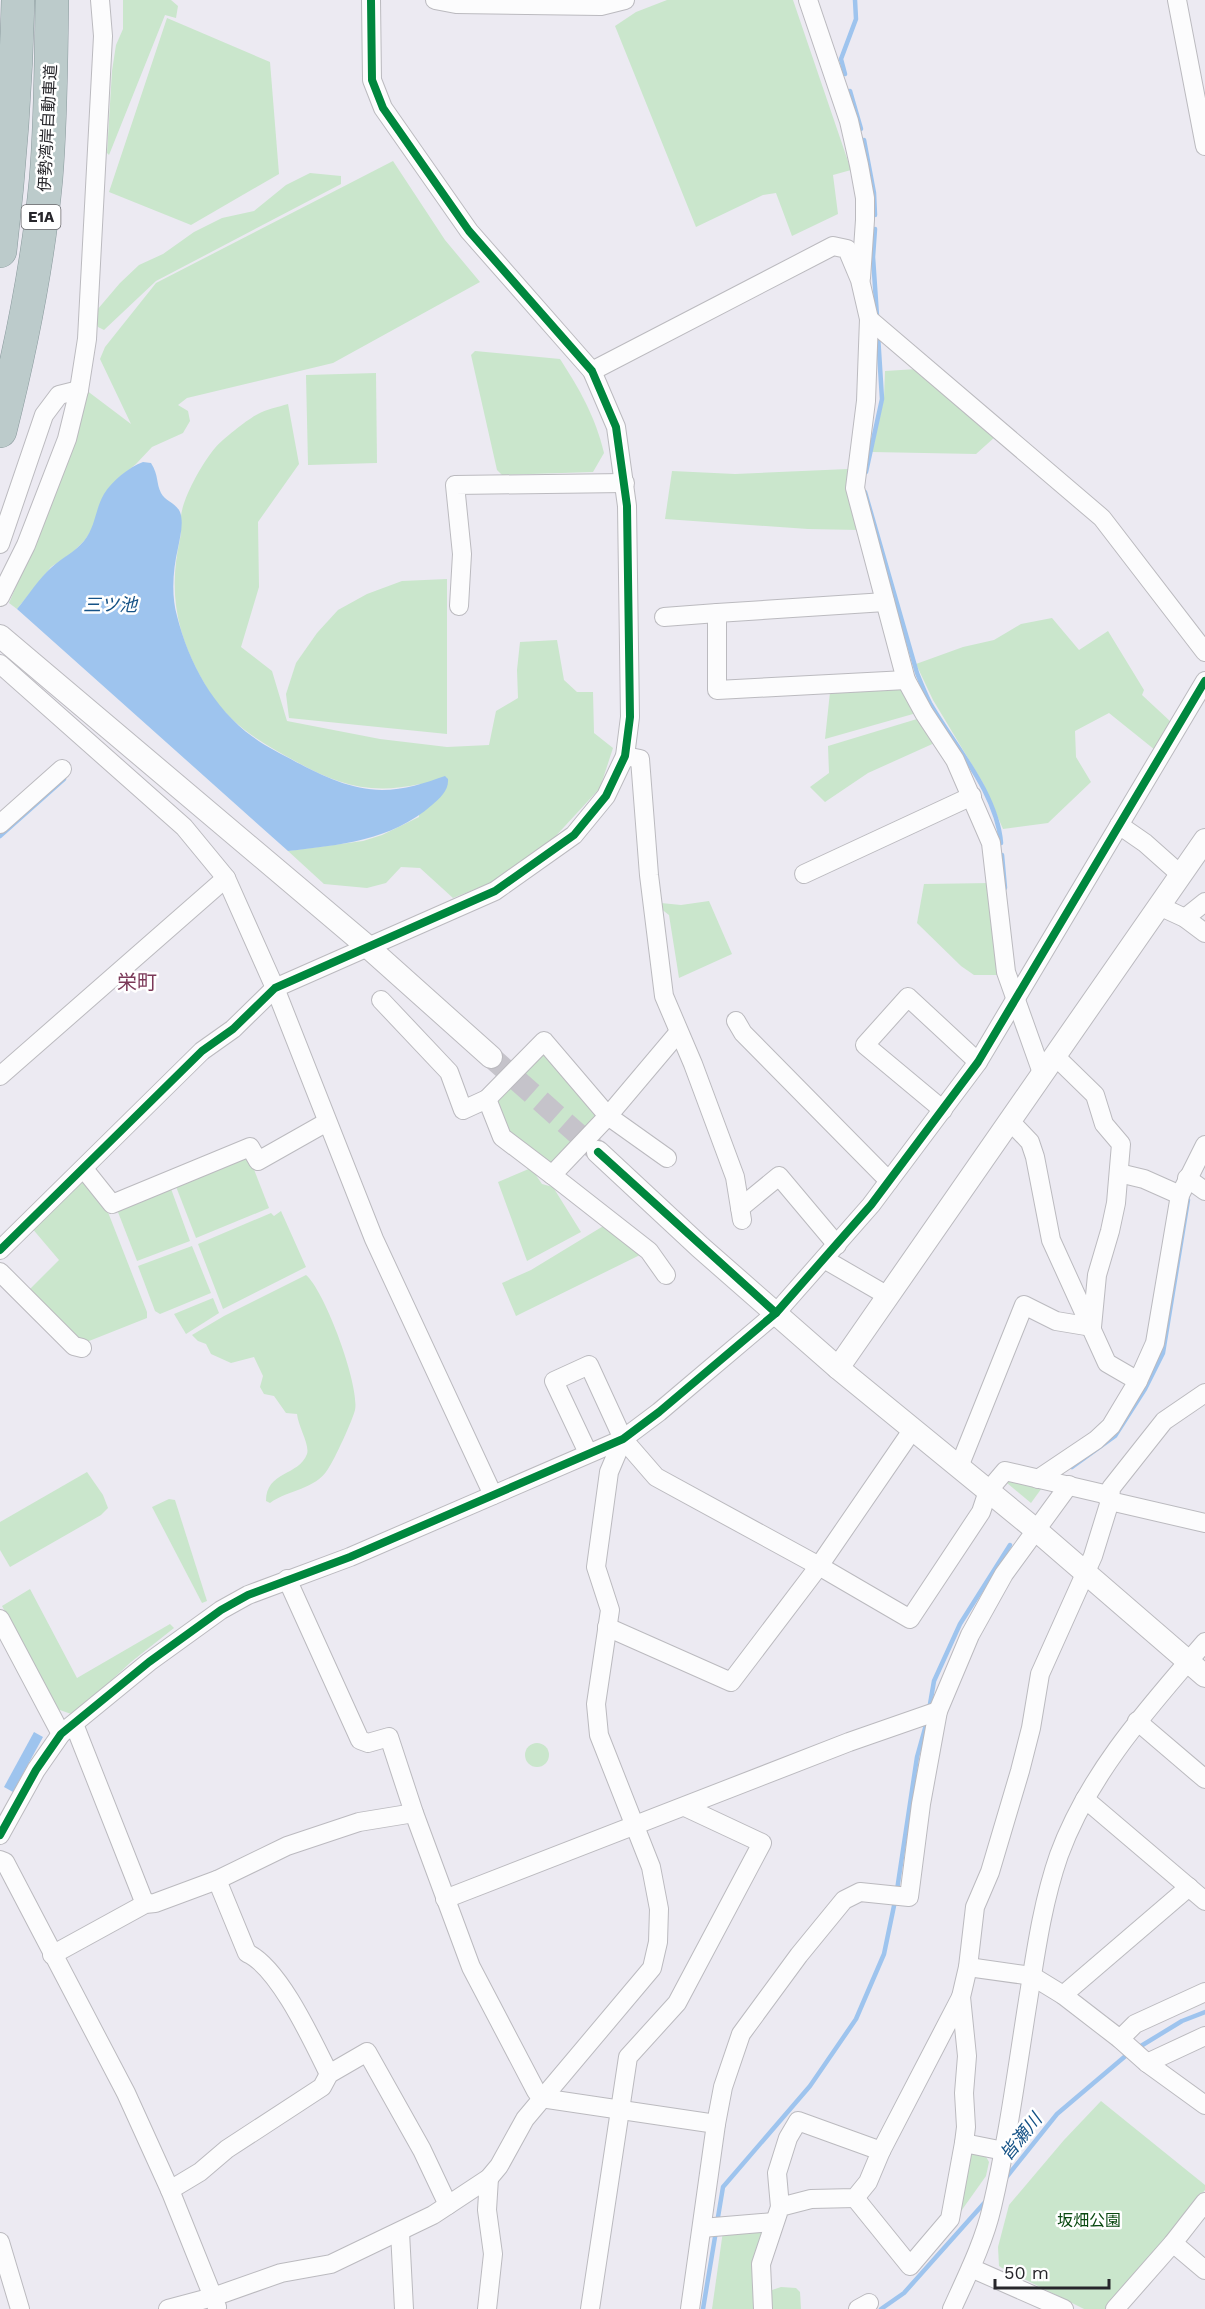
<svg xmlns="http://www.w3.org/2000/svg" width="1205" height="2309" font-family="'Work Sans','Noto Sans JP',sans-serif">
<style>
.green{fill:#cae6cc}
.water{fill:#9ec4ee}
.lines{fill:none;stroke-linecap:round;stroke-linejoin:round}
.stream{stroke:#9ec4ee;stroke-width:4.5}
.tertiary-tunnel{stroke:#c5c3ca;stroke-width:22;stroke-dasharray:22 11;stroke-linecap:butt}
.minor-casing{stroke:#bbbabf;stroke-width:20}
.tertiary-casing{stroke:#bbbabf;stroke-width:24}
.motorway-casing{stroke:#89999c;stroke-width:34}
.minor{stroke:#fcfcfd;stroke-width:18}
.tertiary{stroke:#fcfcfd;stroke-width:22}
.motorway{stroke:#bccbcb;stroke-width:33}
.cycleway-casing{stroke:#fff;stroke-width:11}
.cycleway{stroke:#00873e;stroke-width:8}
.labels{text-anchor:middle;stroke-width:5;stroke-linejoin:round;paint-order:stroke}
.shield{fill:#fff;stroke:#68676b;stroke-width:1.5}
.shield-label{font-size:15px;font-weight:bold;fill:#27262b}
.street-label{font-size:16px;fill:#27262b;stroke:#fff}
.park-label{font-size:16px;fill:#0b4912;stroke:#fff}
.water-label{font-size:18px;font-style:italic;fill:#155286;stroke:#fff}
.quarter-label{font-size:20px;fill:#7b3958;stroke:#fff}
</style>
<rect width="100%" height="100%" fill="#eceaf2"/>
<!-- green -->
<g class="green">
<polygon points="123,0 171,0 178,6 176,18 165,15 109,155 107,153 112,71 116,45 123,29"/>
<polygon points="667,0 793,0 851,170 833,175 838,214 792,236 776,193 763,195 696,227 615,26 636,12"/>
<polygon points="167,18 270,62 279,174 191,225 109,192"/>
<polygon points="393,161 445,240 480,282 333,363 187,398 178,405 188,411 190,421 183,433 152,447 136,464 120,477 99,508 94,526 85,540 72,553 51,567 17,609 9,603 32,548 86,390 131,424 100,359 105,347 156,283"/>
<polygon points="310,173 341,176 341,184 156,281 104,330 98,327 95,319 97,310 120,283 139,265 163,254 194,232 222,218 254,211 286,185"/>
<path d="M475 351 560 359C580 390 595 416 604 453L593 472 502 475 497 470 471 355Z"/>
<polygon points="917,369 996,436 976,454 872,452 884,398 885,371"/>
<polygon points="376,373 377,463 308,465 306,375"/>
<path d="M288 404 299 464 258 522 259 587 241 647 272 671 287 721 380 739 447 747 489 745 496 711 518 698 517 670 520 642 557 640 564 680 577 692H593L594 733 613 748 600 788 541 852 493 882 453 898 420 868 401 867 386 883 367 888 324 884 288 851 363 841 382 835 419 817 420 784C370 795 338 785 295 761 262 743 236 728 213 698 208 691 204 682 199 674 175 629 169 588 180 539 182 531 180 524 181 516 183 497 203 462 215 448 223 439 248 419 258 414 267 409 278 407 288 404Z"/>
<polygon points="848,469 847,490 859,530 808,529 665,519 672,471 735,474"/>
<polygon points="447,579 447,734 289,718 286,694 296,663 317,633 338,610 367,594 402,581"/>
<polygon points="1052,618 1079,650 1108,631 1144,690 1142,695 1171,722 1155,750 1109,713 1075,731 1076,757 1091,782 1048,823 1003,829 983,783 933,700 916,664 963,647 994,640 1021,624"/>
<polygon points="901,687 917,708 913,714 825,739 830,692"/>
<polygon points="917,719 939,741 868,773 825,802 810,787 829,773 828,746"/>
<polygon points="991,883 1002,975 974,975 961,966 917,923 924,884"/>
<polygon points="709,901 732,954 679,978 669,915 660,908 661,903 681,905"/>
<polygon points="540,1053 548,1054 598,1112 597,1118 555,1163 547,1164 507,1133 496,1101"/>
<polygon points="248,1154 269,1208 196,1238 175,1184"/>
<polygon points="531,1168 542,1184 553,1187 581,1232 527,1261 498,1182"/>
<polygon points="84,1179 104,1202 147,1312 147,1318 84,1343 27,1292 59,1260 31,1227"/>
<polygon points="170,1186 190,1241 137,1261 116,1207"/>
<polygon points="281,1211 306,1267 223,1309 198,1244 271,1213 274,1216"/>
<polygon points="605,1225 642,1254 516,1316 502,1283 531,1270"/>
<polygon points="192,1246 211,1293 160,1314 155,1311 138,1266"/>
<path d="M306 1275C325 1291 360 1386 355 1410 353 1419 334 1461 328 1469 315 1490 289 1489 270 1503L266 1501C266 1471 299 1476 307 1454 310 1445 298 1426 297 1414L286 1413 274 1396 264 1394 260 1387 263 1376 254 1357 231 1363 211 1354 206 1344 198 1341 192 1335 224 1316Z"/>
<polygon points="213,1298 219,1313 186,1334 174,1314"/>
<polygon points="87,1472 103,1495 108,1508 101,1515 10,1567 0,1550 0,1522"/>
<polygon points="1007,1479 1044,1485 1031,1503 1007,1483"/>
<polygon points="169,1499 175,1500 207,1601 202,1603 152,1507"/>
<polygon points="30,1589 77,1678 170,1624 174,1628 131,1662 74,1715 57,1709 2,1606"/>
<circle cx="537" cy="1755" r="12"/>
<polygon points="1101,2101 1205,2185 1205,2190 1109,2309 1084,2309 1002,2268 999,2266 998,2247 1009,2205 1064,2140"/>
<polygon points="973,2152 985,2155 989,2162 986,2176 954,2221 965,2160"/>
<polygon points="763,2227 756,2309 712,2309 723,2231"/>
<polygon points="781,2287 796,2288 800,2292 801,2309 770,2309 768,2297 772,2290"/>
</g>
<!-- water -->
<g class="water">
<path d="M143 462 151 463C159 476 156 483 161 493 165 501 176 503 180 512 184 523 180 537 178 548 173 569 171 595 177 616 189 663 213 708 253 737 266 747 282 754 296 762 323 776 352 790 382 790 404 790 425 783 445 776L448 779C449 790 440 798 432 805 391 841 339 845 288 851L17 609C28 596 39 578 52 567 63 557 75 552 84 541 96 526 95 509 104 494 112 481 129 467 143 462Z"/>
<polygon points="34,1732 43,1737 13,1792 4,1787"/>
</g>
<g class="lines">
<!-- stream -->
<g class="stream">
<polyline points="845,74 841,59 856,19 855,0"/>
<polyline points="850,91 861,129"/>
<polyline points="864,140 874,193 875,215"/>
<polyline points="875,229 873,257 877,316"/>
<polyline points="866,472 882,399 878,335"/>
<path d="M865 492 917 673C921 683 925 693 930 703 954 745 997 793 1001 843"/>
<polyline points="0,836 64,779"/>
<polyline points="1002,855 1005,888"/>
<polyline points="1072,1467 1115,1436 1145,1389 1163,1353 1188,1200"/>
<polyline points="929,1710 934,1681 960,1624 1010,1545"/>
<polyline points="897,1890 917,1757 927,1721"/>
<polyline points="1136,2049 1182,2021 1205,2012"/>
<polyline points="1005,2179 1057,2114 1129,2053"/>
<polyline points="717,2223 723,2187 810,2086 856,2019 884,1954 895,1901"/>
<polyline points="703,2309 716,2231"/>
<polyline points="881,2309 904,2293 986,2201"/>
</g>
<!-- tertiary-tunnel -->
<polyline class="tertiary-tunnel" points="491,1057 598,1152"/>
<!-- minor casing -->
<g class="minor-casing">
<g id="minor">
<polyline points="435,0 456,4 601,6 625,0"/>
<polyline points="808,0 849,121 859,165 865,198 865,220 861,278"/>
<polyline points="1177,0 1205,146"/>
<polyline points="869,319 1102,518 1205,652"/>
<polyline points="592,371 833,246 847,249 860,280 869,319 866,401 855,488 906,680 924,713 955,760 991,843 1006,972 1042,1073"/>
<polyline points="0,544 44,415 59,395 79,390"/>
<polyline points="0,597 26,545 67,439 79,390 87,339 103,36 100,0"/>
<polyline points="885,602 717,613 717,690 906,680"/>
<polyline points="459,606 462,554 455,485 625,483"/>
<polyline points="664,617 717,613"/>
<polyline points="0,664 184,827 226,878 275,988 374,1239 493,1495"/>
<polyline points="625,756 640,759 649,875 664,996 693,1064 735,1177 742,1220"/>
<polyline points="0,824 62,769"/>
<polyline points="1119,825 1145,843 1181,875"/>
<polyline points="804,874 972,796"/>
<polyline points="1159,906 1185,918 1205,933"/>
<polyline points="1185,918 1205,902"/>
<polyline points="381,1000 449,1072 463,1110 487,1099 502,1137 552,1175"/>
<polyline points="736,1021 743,1033 889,1181"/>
<polyline points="0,1076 226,878"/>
<polyline points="487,1099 544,1041 608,1116 678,1033"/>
<polyline points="943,1110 865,1045 908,997 978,1062"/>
<polyline points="1010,1121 1030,1142 1035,1157 1051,1240 1107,1363 1138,1381"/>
<polyline points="84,1169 112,1204 250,1147 258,1161 327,1122"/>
<polyline points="1119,1173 1144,1179 1180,1195"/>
<polyline points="1187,1178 1205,1191"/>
<polyline points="740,1208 779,1176 837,1245"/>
<polyline points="0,1250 202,1051 233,1029 275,988 495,891 574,835 606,796 625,756 630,717 627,506 616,427 592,371 469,231 383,108 372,80 371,0"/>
<polyline points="824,1259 888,1296"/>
<polyline points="0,1272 74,1346 82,1348"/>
<polyline points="666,1275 649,1251 552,1175 608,1116 667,1158"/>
<polyline points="588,1453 554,1381 589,1365 623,1439 656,1477 819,1566 910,1619 981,1512 988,1491 1005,1471 1104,1494 1110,1501 1205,1523"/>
<polyline points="959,1467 1024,1305 1056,1321 1092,1327 1097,1275 1110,1231 1116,1203 1121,1144 1104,1124 1095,1095 1055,1056"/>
<polyline points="1038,1479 1096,1440 1111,1426 1138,1381 1155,1343 1180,1195 1205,1145"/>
<polyline points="287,1579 360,1740 368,1743 389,1737 414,1813 471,1967 536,2091 541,2098 716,2124"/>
<polyline points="0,1619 61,1734"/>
<polyline points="607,1627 731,1682 819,1566 913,1429"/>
<polyline points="1137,1721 1205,1779"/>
<polyline points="74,1724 145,1904"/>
<polyline points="1085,1799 1205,1901"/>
<polyline points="0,1835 36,1770 61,1734 149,1662 221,1610 248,1595 350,1557 623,1439 659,1412 776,1313 871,1205 978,1062 1205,681"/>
<polyline points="0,1860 5,1862 126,2093 170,2190 217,2307"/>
<path d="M217 1880 247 1953C279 1967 313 2042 329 2074"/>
<polyline points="445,1899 849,1742 938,1711"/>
<polyline points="52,1955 145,1904 155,1903 217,1880 287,1846 359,1822 414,1813"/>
<polyline points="968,1967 1032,1976 1063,1995 1120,2039 1147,2063 1205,2105"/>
<polyline points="1063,1995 1189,1887"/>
<polyline points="1120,2039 1135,2024 1205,1992"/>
<polyline points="1147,2063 1205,2036"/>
<polyline points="881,2151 961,1997"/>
<polyline points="1004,2151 964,2143 966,2127 964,2093 967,2056 961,1997 968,1967 975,1907 990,1872 1020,1771 1031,1728 1040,1674 1093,1556 1110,1501 1111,1488 1164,1421 1205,1393"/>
<polyline points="170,2190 200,2172 227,2149 322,2087 329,2074 367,2052 422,2150 448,2205"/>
<polyline points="855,2198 910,2266 950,2219 964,2143"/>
<polyline points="702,2228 774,2222"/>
<polyline points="400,2232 404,2309"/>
<polyline points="0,2242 20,2309"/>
<polyline points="1173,2243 1205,2270"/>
<polyline points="971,2268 1064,2309"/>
<polyline points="168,2309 213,2297 281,2273 331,2264 433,2215 489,2178 499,2166 525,2119 652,1968 658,1942 659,1909 651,1867 599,1735 596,1704 610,1610 596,1567 609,1472 623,1439"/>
<polyline points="487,2309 493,2254 487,2210 489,2178"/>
<polyline points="590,2309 628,2057 677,2003 762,1843 685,1807"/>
<polyline points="690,2309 716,2124 723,2087 741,2034 799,1955 844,1900 860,1892 909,1897 921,1804 938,1711 970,1635 1004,1574 1069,1485"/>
<polyline points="763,2309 761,2264 780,2207 777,2173 788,2138 798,2121 881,2151 868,2182 855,2198 811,2199 780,2207"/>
<polyline points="858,2309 869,2303"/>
<path d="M952 2309C967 2276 984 2242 992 2207 1009 2135 1018 2061 1030 1988 1037 1943 1044 1898 1059 1855 1089 1773 1149 1707 1205 1642"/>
<polyline points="1115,2309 1173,2243 1205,2202"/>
</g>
</g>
<!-- tertiary casing -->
<g class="tertiary-casing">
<g id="tertiary">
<polyline points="0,636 368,947 491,1057"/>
<polyline points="1205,840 838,1368 1036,1530 1205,1676"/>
<polyline points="598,1152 700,1247 838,1368"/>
</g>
</g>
<!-- motorway casing -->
<g class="motorway-casing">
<g id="motorway">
<path d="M0 251C10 167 16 84 18 0"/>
<path d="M0 431C21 348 38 264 46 179 51 119 51 59 52 0"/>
</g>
</g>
<!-- minor -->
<use href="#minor" class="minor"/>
<!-- tertiary -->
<use href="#tertiary" class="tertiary"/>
<!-- motorway -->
<use href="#motorway" class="motorway"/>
<!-- cycleway casing -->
<g class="cycleway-casing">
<g id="cycleway">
<polyline points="598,1152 776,1313"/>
<polyline points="0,1250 202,1051 233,1029 275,988 495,891 574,835 606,796 625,756 630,717 627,506 616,427 592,371 469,231 383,108 372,80 371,0"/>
<polyline points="0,1835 36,1770 61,1734 149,1662 221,1610 248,1595 350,1557 623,1439 659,1412 776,1313 871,1205 978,1062 1205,681"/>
</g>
</g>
<!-- cycleway -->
<use href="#cycleway" class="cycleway"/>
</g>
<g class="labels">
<!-- shield labels -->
<rect class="shield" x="21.5" y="205" width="39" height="24" rx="4.5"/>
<g class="shield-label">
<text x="41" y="222">E1A</text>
</g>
<!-- street labels -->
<g class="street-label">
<text transform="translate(47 128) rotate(-87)" y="6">伊勢湾岸自動車道</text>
</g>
<!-- park labels -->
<g class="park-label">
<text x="1089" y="2226">坂畑公園</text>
</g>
<!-- water labels -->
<g class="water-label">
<text x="110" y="611">三ツ池</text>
<text transform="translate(1021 2137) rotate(-51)" y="6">皆瀬川</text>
</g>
<!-- quarter labels -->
<g class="quarter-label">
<text x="137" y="989">栄町</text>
</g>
</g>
<!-- scale -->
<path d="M995 2279v9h114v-9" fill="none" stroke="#27262b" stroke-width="3"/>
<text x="1004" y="2279" font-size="18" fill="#27262b" stroke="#ffffff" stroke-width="4.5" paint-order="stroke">50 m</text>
</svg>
